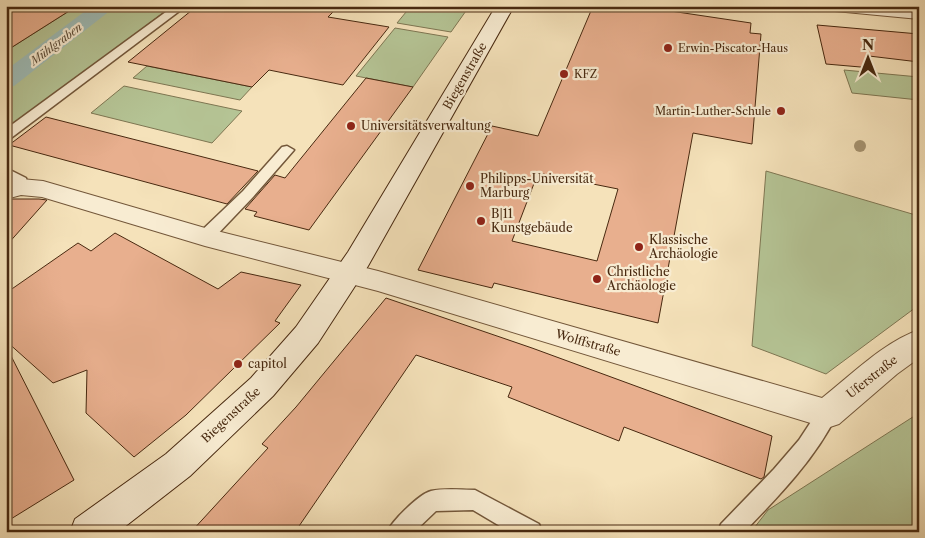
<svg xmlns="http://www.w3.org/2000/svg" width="925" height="538" font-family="'Libre Caslon Text',serif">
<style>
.green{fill:#b5c495;stroke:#7e7652}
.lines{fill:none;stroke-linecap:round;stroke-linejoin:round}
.canal{fill:#9ebcb7;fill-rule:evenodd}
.building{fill:#e8af8e;stroke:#482910;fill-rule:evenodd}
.service-casing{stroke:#73573a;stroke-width:3}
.minor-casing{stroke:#73573a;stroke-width:2}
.secondary-casing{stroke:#482910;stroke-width:2}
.service{fill:#f8ecd2;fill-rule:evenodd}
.minor{fill:#f8ecd2;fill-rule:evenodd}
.secondary{fill:#f8ecd2;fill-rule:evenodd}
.tree{fill:#a5926f}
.poi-dot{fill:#8f2418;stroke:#f8ecd2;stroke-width:2}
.labels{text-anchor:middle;stroke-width:4.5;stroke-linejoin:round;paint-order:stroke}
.far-water-label{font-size:11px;font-style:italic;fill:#5e4e3a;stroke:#f8ecd2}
.far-poi-label{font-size:11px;fill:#482910;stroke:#f8ecd2;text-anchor:start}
.street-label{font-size:12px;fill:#482910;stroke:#f8ecd2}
.poi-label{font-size:12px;fill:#482910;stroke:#f8ecd2;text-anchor:start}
</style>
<rect width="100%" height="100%" fill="#f5e2ba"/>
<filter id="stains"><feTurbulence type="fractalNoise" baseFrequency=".004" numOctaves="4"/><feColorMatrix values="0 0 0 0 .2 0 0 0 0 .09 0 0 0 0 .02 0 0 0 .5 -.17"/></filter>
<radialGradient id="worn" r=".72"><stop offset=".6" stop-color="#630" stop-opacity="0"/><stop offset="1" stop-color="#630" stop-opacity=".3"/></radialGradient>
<!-- green -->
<g class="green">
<polygon points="77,6 172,6 6,132 6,51"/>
<polygon points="411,6 468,8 451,32 397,23"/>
<polygon points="395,28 448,37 413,87 356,76"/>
<polygon points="147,66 252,87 240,100 133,78"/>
<polygon points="844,70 919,77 919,100 852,93"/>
<polygon points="124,86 242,111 212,143 91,113"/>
<polygon points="766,171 919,216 919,305 826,374 752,346"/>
<polygon points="919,413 919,532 751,532 768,510"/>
</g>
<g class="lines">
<!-- canal -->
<polygon class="canal" points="92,6 116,6 14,86 6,88 6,70"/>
</g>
<!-- building -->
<g class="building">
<polygon points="6,6 77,6 6,51"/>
<polygon points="197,6 310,6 335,10 328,17 389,27 343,85 269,70 252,87 128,62"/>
<path d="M593 6H637L751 23 750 33 761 34 752 144 693 133 658 323 494 283 492 288 418 270 492 126 538 136ZM538 173 618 189 597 261 512 241Z"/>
<polygon points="817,25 919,34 919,62 869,56 872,68 826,64"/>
<polygon points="366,78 413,87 309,230 254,216 257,212 245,209 275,175 285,178"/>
<polygon points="46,117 258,171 227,204 9,145"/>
<polygon points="13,199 39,199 47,200 6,246 6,201"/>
<polygon points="115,233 218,289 241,272 301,285 275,321 280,323 186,415 134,457 86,413 87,370 53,383 6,341 6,293 78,243 91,251"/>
<polygon points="386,298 532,348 772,436 764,477 761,479 624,427 619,441 508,397 512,387 416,355 295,532 191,532 268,448 262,444 296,407"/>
<polygon points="6,346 74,480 6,522"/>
</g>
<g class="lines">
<!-- service casing -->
<g class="service-casing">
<g id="service">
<polygon points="174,6 186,6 11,138 6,139 6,129"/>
<polygon points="483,6 499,6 507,11 502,14"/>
<polygon points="287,146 294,150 253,197 211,241 205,242 199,241 197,237 199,233 243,191 282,147"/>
<polygon points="6,168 26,178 28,187 26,190 16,190 14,183 6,178"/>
<path d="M827 406 834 408 837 414C816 458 778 497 744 532H718L721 524 774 469 799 440 820 408Z"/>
<path d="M475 490 539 524 542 532H510L473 510 436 511 414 532H387C392 521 419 494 431 491 444 488 461 490 475 490Z"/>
</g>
</g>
<!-- minor casing -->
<g class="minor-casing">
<g id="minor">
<polygon points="826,6 895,6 919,9 919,19 835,11 829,10"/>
<path d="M21 179 43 181 205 228 378 271 822 398C850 376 885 341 919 330V358L897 374 839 424 827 428 378 291 205 246 42 197 21 195 6 199V183Z"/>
</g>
</g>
<!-- secondary casing -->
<g class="secondary-casing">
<polygon id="secondary" points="496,6 514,6 368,266 318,343 273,396 190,476 118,532 70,532 75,519 166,454 251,378 296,327 348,252"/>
</g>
<!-- service -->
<use href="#service" class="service"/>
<!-- minor -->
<use href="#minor" class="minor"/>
<!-- secondary -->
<use href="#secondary" class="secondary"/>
</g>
<!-- trees -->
<circle class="tree" cx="860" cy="146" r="6"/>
<!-- markers -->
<g class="poi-dot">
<circle cx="668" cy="48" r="5"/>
<circle cx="564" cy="74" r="5"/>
<circle cx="781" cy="111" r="5"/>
<circle cx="351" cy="126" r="5"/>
<circle cx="470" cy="186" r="5"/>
<circle cx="481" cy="221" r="5"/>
<circle cx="639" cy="247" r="5"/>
<circle cx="597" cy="279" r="5"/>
<circle cx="238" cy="364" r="5"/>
</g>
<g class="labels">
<!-- far-water labels -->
<g class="far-water-label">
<text transform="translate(56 44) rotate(-37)" y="4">Mühlgraben</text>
</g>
<!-- far-poi labels -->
<g class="far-poi-label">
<text x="678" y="52">Erwin-Piscator-Haus</text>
<text x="574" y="78">KFZ</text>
<text x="771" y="115" text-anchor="end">Martin-Luther-Schule</text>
</g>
<!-- street labels -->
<g class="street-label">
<text transform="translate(465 76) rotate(-60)" y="4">Biegenstraße</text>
<text transform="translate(588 343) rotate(16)" y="4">Wolffstraße</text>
<text transform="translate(872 377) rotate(-38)" y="4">Uferstraße</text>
<text transform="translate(231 415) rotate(-43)" y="4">Biegenstraße</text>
</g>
<!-- poi labels -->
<g class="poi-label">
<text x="361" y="130">Universitätsverwaltung</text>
<text x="480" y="183">Philipps-Universität<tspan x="480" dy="14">Marburg</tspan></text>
<text x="491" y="218">B|11<tspan x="491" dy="14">Kunstgebäude</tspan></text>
<text x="649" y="244">Klassische<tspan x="649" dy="14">Archäologie</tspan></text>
<text x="607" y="276">Christliche<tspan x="607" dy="14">Archäologie</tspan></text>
<text x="248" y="368">capitol</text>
</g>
</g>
<!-- margin -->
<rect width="925" height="538" fill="none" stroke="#f5e2ba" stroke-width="25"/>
<rect x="8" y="8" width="910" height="523" fill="none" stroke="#482910" stroke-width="2.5"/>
<rect x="12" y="12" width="900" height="513" fill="none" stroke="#482910"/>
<!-- north arrow -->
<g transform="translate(868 58)" stroke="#f8ecd2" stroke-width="4" paint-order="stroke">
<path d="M0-4L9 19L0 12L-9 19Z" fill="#482910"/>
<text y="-8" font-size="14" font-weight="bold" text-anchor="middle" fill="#482910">N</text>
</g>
<rect width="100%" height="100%" filter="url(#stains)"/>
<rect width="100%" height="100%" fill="url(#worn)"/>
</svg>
